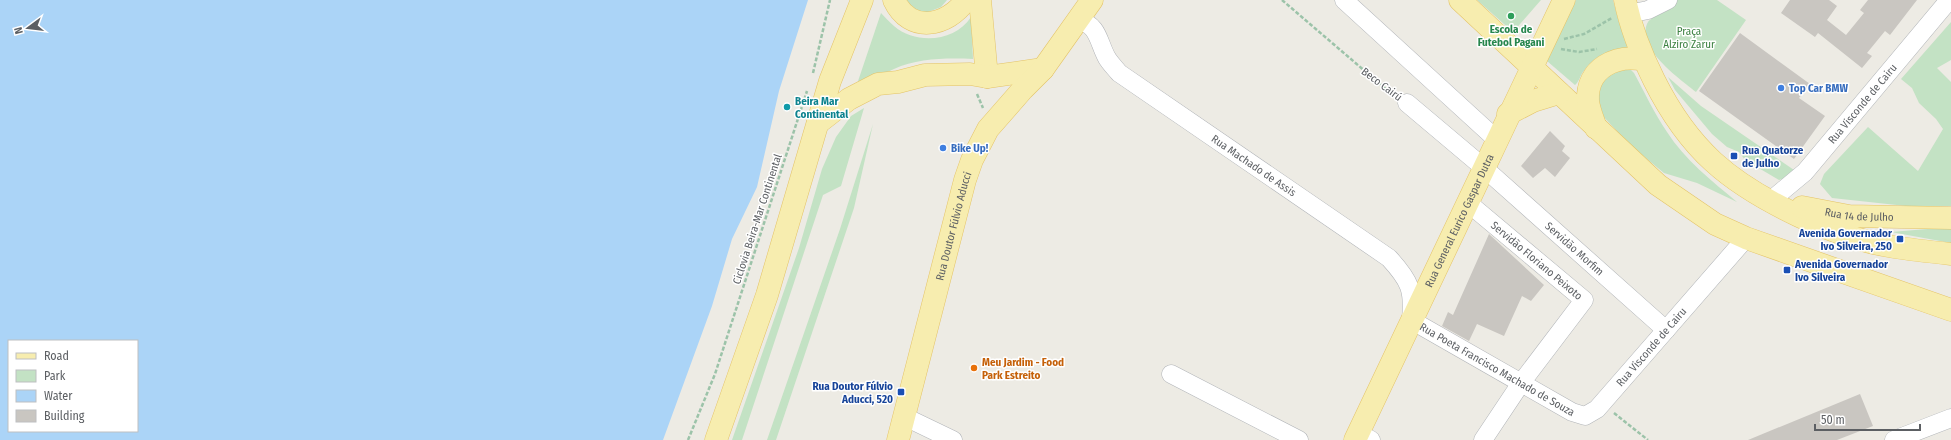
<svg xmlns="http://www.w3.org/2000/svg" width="1951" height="440" font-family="'Fira Sans Condensed',sans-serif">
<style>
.green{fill:#c3e2c4}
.water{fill:#abd4f7;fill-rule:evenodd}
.building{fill:#c9c6c1}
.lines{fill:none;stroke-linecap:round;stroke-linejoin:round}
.minor-casing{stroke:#b1b4b8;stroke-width:19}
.major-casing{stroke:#e4c367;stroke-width:23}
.path{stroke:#9cc3a9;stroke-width:2.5;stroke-dasharray:4 2;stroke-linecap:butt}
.minor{stroke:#fff;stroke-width:18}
.major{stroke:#f7edaf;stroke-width:22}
.leisure-dot{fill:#2e9e5b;stroke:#fff;stroke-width:1.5}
.shop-dot{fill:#3f7fe0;stroke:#fff;stroke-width:1.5}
.culture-dot{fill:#0f9aa8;stroke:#fff;stroke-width:1.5}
.transit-dot{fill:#1a4fb4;stroke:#fff;stroke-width:1.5}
.food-dot{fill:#e8710a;stroke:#fff;stroke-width:1.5}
.labels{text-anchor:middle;stroke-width:3;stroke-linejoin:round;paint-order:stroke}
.leisure-label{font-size:11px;font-weight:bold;fill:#27864d;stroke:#fff}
.park-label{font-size:11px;fill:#3d8142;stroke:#fff}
.street-label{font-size:11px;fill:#5c5f63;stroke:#fff}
.shop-label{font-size:11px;font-weight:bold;fill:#366cbe;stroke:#fff;text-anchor:start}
.culture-label{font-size:11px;font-weight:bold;fill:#0d838f;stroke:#fff;text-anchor:start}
.transit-label{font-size:11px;font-weight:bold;fill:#164399;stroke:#fff;text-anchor:start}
.food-label{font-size:11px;font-weight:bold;fill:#c56008;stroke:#fff;text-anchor:start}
</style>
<rect width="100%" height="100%" fill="#edebe4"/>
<!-- green -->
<g class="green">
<polygon points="899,0 947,0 941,7 918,16"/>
<polygon points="1477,0 1541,0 1513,32"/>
<path d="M1576 0H1613L1619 22 1631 51C1608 51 1598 52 1583 72 1580 76 1579 82 1575 85L1547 61 1546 57Z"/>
<path d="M1678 0H1717L1746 20 1696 92C1680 79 1634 47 1648 22 1650 19 1672 4 1678 0Z"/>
<path d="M881 13C885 17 889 22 894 26 916 45 955 42 971 17L973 59C947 58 918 58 894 69 880 75 868 83 855 90Z"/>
<polygon points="1951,22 1951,60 1937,68 1951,82 1951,206 1906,206 1832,198 1820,184 1824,174 1868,127 1918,171 1943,129 1936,119 1919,103 1912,88 1901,79"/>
<path d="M1630 69 1634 73C1645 93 1654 113 1667 132 1685 160 1712 181 1737 202L1697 183 1664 173 1630 145 1600 113 1597 98 1603 74Z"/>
<polygon points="1668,77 1701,106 1794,170 1788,177 1779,180 1745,160 1739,152 1727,147 1712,134 1675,90"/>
<polygon points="864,108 841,186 823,195 742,440 732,440 799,248 822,169 836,137 851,116"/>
<polygon points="873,124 854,208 776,440 767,440 840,229"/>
<polygon points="1951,227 1951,243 1891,232"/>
</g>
<!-- water -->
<path class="water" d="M0 0H808L779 91 757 187 732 239 712 306 663 440H0ZM9 341H137V431H9Z"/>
<!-- building -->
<g class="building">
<polygon points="1790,0 1829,0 1837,6 1827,20 1846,35 1864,13 1860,10 1868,0 1917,0 1890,35 1885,31 1867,53 1872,56 1862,68 1818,33 1815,37 1781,13"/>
<polygon points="1740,33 1810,84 1799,98 1825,116 1794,159 1699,91"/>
<polygon points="1550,131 1565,146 1562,151 1570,158 1555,177 1545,168 1533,178 1521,166"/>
<polygon points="1489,234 1544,285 1531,301 1522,296 1504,336 1477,324 1469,341 1442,326 1448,312 1453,315"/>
<polygon points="1860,394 1873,426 1837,440 1748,440"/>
</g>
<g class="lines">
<!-- minor casing -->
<g class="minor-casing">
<g id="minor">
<polyline points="1344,0 1496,139"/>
<polyline points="1628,14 1648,10 1668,0"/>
<path id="s1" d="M1078 20C1099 25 1098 42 1107 58 1110 63 1115 68 1119 73L1389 258C1410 281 1414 290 1411 320L1572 412 1585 416 1597 409 1746 238"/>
<path id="s2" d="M1407 103 1483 167 1666 330"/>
<path id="s3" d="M1467 202 1584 300 1521 383 1483 440"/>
<path id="s4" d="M1769 202 1805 172 1949 0"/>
<polyline points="1171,374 1299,440"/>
<polyline points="903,416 953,440"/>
<polyline points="1358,433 1371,440"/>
<polyline points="1894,440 1951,418"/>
</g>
</g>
<!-- major casing -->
<g class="major-casing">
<g id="major">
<path d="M894 0C910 34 947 27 966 0"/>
<polyline points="980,0 987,77"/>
<polyline points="1460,0 1658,185 1715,224 1746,238 1951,310"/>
<path d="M1625 0C1631 29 1641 54 1654 80 1689 150 1729 183 1799 216 1829 230 1861 242 1894 247 1913 250 1932 252 1951 254"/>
<polyline points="1508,114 1533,101 1559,93"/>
<polyline points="818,123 849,99 878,84 898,82 925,75 970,74 987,77 1043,69"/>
<path d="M1596 128C1593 119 1589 110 1588 101 1586 68 1616 54 1644 60"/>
<path id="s5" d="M1802 207 1849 216 1951 218"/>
<polyline points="716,440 767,295 830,81 862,0"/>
<path id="s6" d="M898 440 965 180 972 160 988 129 1023 89 1043 69 1092 0"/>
<path id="s7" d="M1355 440 1564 0"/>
</g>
</g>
<!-- path -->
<g class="path">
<polyline points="1282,0 1394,96"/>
<polyline points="1564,39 1584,34 1612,18"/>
<polyline points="1561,49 1579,52 1597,49"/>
<polyline points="813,73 830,0"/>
<polyline points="977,94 983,108"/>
<polyline points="1614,413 1648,440"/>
<polyline points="688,440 715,374 807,91"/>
</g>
<!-- minor -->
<use href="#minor" class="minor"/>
<!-- major -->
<use href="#major" class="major"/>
</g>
<!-- markers -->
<circle class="leisure-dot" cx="1511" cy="16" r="4"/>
<g class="shop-dot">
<circle cx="1781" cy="88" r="4"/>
<circle cx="943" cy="148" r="4"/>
</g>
<circle class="culture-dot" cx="787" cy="107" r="4"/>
<g class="transit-dot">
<rect x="1730" y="152" width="8" height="8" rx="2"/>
<rect x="1896" y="235" width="8" height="8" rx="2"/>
<rect x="1783" y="266" width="8" height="8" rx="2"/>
<rect x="897" y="388" width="8" height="8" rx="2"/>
</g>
<circle class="food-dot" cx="974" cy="368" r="4"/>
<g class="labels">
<!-- leisure labels -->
<g class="leisure-label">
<text x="1511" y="33">Escola de<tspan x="1511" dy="13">Futebol Pagani</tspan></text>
</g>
<!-- park labels -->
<g class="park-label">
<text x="1689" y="35">Praça<tspan x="1689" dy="13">Alziro Zarur</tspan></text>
</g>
<!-- street labels -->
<g class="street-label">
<text transform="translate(1382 84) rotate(37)" y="4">Beco Cairú</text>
<text dy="4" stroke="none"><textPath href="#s4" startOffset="136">Rua Visconde de Cairu</textPath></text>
<text dy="4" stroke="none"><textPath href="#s1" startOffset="233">Rua Machado de Assis</textPath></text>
<text dy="4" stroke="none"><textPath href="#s5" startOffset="58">Rua 14 de Julho</textPath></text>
<text transform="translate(757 219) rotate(-72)" y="4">Ciclovia Beira-Mar Continental</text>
<text dy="4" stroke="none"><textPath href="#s7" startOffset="243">Rua General Eurico Gaspar Dutra</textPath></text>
<text dy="4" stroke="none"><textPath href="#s6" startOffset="221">Rua Doutor Fúlvio Aducci</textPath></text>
<text dy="4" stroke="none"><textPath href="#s2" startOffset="222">Servidão Morfim</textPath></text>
<text dy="4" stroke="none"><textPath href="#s3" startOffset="91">Servidão Floriano Peixoto</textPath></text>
<text dy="4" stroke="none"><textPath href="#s1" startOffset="761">Rua Visconde de Cairu</textPath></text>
<text dy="4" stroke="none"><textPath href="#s1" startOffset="565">Rua Poeta Francisco Machado de Souza</textPath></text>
</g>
<!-- shop labels -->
<g class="shop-label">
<text x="1789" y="92">Top Car BMW</text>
<text x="951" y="152">Bike Up!</text>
</g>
<!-- culture labels -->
<g class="culture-label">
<text x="795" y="105">Beira Mar<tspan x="795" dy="13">Continental</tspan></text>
</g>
<!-- transit labels -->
<g class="transit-label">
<text x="1742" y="154">Rua Quatorze<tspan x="1742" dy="13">de Julho</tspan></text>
<text x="1892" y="237" text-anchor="end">Avenida Governador<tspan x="1892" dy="13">Ivo Silveira, 250</tspan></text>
<text x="1795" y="268">Avenida Governador<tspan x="1795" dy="13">Ivo Silveira</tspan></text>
<text x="893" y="390" text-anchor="end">Rua Doutor Fúlvio<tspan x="893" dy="13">Aducci, 520</tspan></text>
</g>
<!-- food labels -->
<g class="food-label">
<text x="982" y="366">Meu Jardim - Food<tspan x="982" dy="13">Park Estreito</tspan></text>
</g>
</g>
<!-- legend -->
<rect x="8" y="340" width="130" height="92" fill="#ffffff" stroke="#bebfc1"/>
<rect x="16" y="353" width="20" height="6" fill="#f7edaf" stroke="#bebfc1"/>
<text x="44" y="360" font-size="12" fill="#5c5f63">Road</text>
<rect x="16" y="370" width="20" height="12" fill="#c3e2c4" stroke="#bebfc1"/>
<text x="44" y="380" font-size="12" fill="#5c5f63">Park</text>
<rect x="16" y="390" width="20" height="12" fill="#abd4f7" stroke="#bebfc1"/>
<text x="44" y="400" font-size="12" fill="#5c5f63">Water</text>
<rect x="16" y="410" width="20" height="12" fill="#c9c6c1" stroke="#bebfc1"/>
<text x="44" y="420" font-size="12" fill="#5c5f63">Building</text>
<!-- north arrow -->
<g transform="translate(28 28) rotate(255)" stroke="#ffffff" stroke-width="3" paint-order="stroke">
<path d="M0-3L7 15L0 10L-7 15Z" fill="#5c5f63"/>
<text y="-6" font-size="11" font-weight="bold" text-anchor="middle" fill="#5c5f63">N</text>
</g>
<!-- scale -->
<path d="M1815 424v6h105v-6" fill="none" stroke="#5c5f63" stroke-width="2"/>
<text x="1821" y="424" font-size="12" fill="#5c5f63" stroke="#ffffff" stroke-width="3" paint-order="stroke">50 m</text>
</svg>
